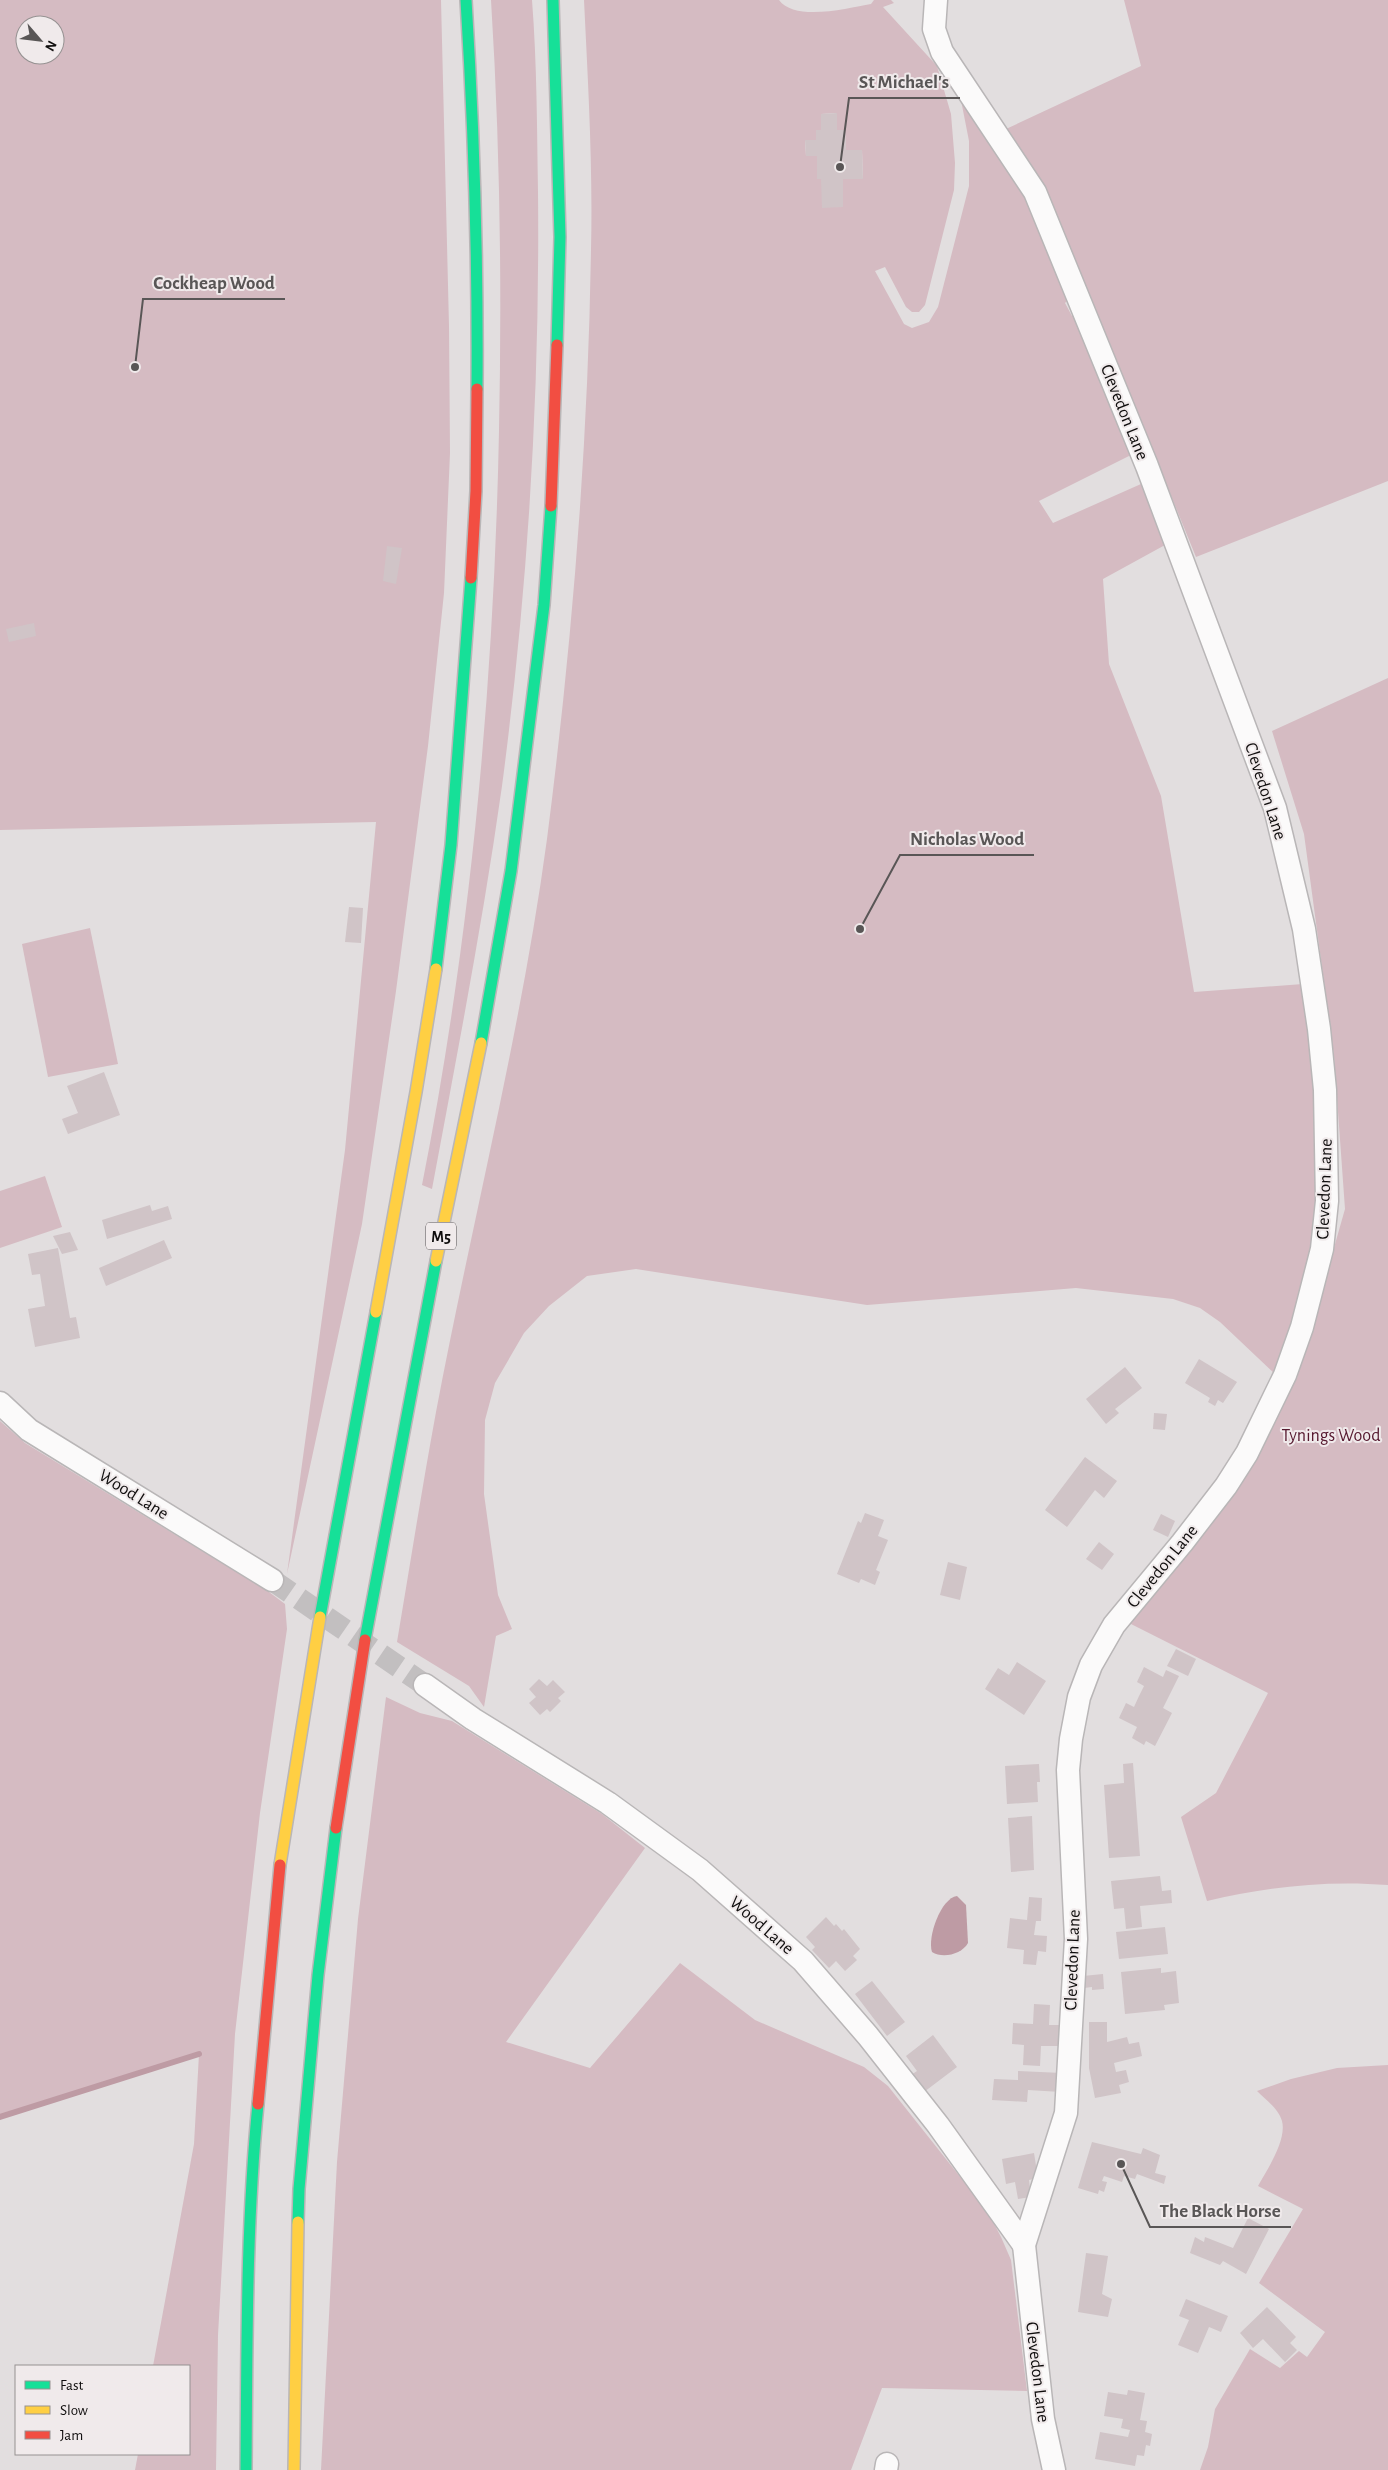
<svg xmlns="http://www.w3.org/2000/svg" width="1388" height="2470" font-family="'Alegreya Sans',sans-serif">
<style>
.green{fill:#d5bbc2;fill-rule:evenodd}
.water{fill:#be9ba4}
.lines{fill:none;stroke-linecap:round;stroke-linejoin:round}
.stream{stroke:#be9ba4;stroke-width:6}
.building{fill:#d0c4c7}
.street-tunnel{stroke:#c2bfc0;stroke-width:22;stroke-dasharray:22 11;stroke-linecap:butt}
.street-casing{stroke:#b9b6b7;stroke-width:25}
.fast-casing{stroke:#b9b6b7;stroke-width:14}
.slow-casing{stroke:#b9b6b7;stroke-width:14}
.jam-casing{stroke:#b9b6b7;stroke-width:14}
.street{stroke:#fbfafa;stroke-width:22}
.fast{stroke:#16e098;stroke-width:11}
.slow{stroke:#ffcf43;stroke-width:11}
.jam{stroke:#f24e42;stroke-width:11}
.labels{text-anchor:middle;stroke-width:4;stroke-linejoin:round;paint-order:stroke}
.shield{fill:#f0eaeb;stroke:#524f50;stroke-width:1}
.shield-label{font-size:16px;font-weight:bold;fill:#0f0d0d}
.street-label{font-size:18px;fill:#0f0d0d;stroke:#f0eaeb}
.park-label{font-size:18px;fill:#56192f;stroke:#f0eaeb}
.leader{fill:none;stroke:#595656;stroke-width:2}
.callout-dot{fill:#595656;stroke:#f0eaeb;stroke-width:2}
.callout-label{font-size:19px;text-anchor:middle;font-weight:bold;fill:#595656;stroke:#f0eaeb;stroke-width:4;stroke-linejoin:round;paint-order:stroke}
</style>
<rect width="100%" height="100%" fill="#e2dedf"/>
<!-- green -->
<g class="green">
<path d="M0 0H441L449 326 450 453 444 593 428 746 396 991 362 1224 287 1574 345 1150 376 822 0 830ZM25 25H55V55H25Z"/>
<path d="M491 0H532C537 64 537 129 538 192 540 391 528 589 502 786 483 921 457 1055 432 1189L422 1185C471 937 494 684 499 431 502 287 500 143 491 0Z"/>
<path d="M584 0H779C795 22 848 8 871 4L874 0H891L894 3 883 7 937 66 951 114 955 163 954 190 925 305 919 312H912L906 307 885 267 875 271 904 324 912 328 929 322 938 307 969 186V141L959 90 1034 206 1073 295 1065 303 1072 316 1081 315 1133 454 1039 501 1053 523 1141 484 1165 545 1103 579 1109 664 1161 796 1194 992 1303 984 1312 1048 1317 1168 1313 1236 1306 1284 1276 1375 1220 1322 1200 1308 1173 1299 1076 1288 867 1305 636 1269 587 1276 549 1306 524 1333 495 1383 485 1420 484 1494 498 1595 512 1629 496 1636 484 1707 469 1686 397 1642C410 1565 422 1488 436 1412 472 1221 521 1032 547 839 572 644 588 447 591 250 593 166 588 83 584 0ZM836 113 837 130H845L846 150H862L863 178 818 179 817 156H806L805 141 816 140V130H821V114Z"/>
<polygon points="1124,0 1388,0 1388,481 1196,557 1075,260 1006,129 1141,66"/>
<path d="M1388 678V1885C1326 1880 1267 1887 1207 1901L1181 1817 1216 1793 1268 1693 1125 1621 1269 1431 1297 1378 1345 1209 1334 1056 1304 834 1272 731Z"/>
<polygon points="90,928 118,1064 48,1077 22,944"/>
<polygon points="45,1176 62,1227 0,1248 0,1191"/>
<polygon points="0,1421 25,1443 269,1592 285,1604 287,1629 260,1813 235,2034 218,2335 216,2470 135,2470 138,2454 189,2454 189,2366 153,2366 194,2144 199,2054 0,2117"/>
<polygon points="386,1697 420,1713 452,1721 602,1814 645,1848 506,2042 590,2068 680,1963 755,2020 864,2067 888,2086 988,2212 1001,2237 1011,2260 1027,2391 882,2388 851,2470 321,2470 337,2162 358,1919"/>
<path d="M1388 2065V2470H1200L1208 2447 1215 2409 1250 2349 1280 2368 1299 2351 1307 2357 1325 2332 1259 2283 1303 2209 1258 2186C1267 2170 1287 2140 1282 2121 1279 2109 1266 2100 1257 2091L1291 2079 1337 2068Z"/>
</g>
<!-- water -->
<path class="water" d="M957 1896 966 1905 968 1943C962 1954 943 1959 932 1952 927 1937 941 1898 957 1896Z"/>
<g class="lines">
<!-- stream -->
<polyline class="stream" points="0,2117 199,2054"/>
</g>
<!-- building -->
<g class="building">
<polygon points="837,113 837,130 845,130 846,150 862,150 863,179 843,179 843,207 822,208 821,179 817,179 817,156 806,156 805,140 816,140 816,130 821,130 821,114"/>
<polygon points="387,546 402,548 396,584 383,581"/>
<polygon points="34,623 36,636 9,642 6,629"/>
<polygon points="349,907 363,908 361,943 345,942"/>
<polygon points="104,1072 120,1115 68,1134 62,1119 78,1113 67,1086"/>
<polygon points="150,1205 152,1211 168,1206 172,1219 107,1239 102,1220"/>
<polygon points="70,1232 78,1250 62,1254 53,1236"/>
<polygon points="164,1240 172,1258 106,1286 99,1268"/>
<polygon points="58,1248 70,1318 76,1317 80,1338 35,1347 28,1309 45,1306 40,1274 32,1275 28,1254"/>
<polygon points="1199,1359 1237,1382 1223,1403 1218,1400 1215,1406 1208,1402 1210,1398 1185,1383"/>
<polygon points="1125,1367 1142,1388 1115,1409 1119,1413 1106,1424 1086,1399"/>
<polygon points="1154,1413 1167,1414 1165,1430 1153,1429"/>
<polygon points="1085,1457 1117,1481 1104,1498 1095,1490 1067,1527 1045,1510"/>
<polygon points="865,1513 884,1520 878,1536 888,1540 876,1570 880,1572 875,1585 861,1579 859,1583 837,1574 858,1521 861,1523"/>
<polygon points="1161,1514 1175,1521 1168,1537 1153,1530"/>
<polygon points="1099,1542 1114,1554 1102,1570 1086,1559"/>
<polygon points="948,1562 967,1567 960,1600 940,1595"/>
<polygon points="1176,1649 1196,1659 1188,1676 1167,1666"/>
<polygon points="1017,1662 1046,1681 1024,1715 985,1689 998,1668 1009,1675"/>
<polygon points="1144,1667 1163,1677 1166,1670 1179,1676 1163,1708 1172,1713 1155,1746 1146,1741 1144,1745 1132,1738 1137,1727 1119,1718 1126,1703 1134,1707 1139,1696 1144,1686 1137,1682"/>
<polygon points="539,1679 547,1686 553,1680 565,1692 558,1698 561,1701 550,1712 547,1709 540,1715 529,1703 536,1697 529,1689"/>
<polygon points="1133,1763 1140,1856 1109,1858 1104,1785 1124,1783 1123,1764"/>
<polygon points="1039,1764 1040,1782 1037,1782 1038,1802 1007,1804 1005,1766"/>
<polygon points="1032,1816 1034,1870 1011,1872 1008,1818"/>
<polygon points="1160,1876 1162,1891 1171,1890 1172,1903 1140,1906 1142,1927 1126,1929 1124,1908 1114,1909 1111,1881"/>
<polygon points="1029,1897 1042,1898 1041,1921 1036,1921 1034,1935 1047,1936 1046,1952 1038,1951 1036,1965 1023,1964 1024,1950 1007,1948 1010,1918 1027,1920"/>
<polygon points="826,1917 834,1926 836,1924 842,1931 844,1929 860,1949 853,1956 857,1960 845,1971 836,1961 829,1968 812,1950 815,1947 806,1937"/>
<polygon points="1165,1927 1168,1954 1119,1959 1116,1932"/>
<polygon points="1161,1968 1161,1973 1176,1971 1179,2003 1164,2005 1165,2010 1125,2014 1121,1972"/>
<polygon points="1103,1974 1104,1989 1092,1990 1092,1987 1084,1988 1083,1976"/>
<polygon points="872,1981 905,2022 887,2036 855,1994"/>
<polygon points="1034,2004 1050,2005 1049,2025 1064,2025 1063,2046 1041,2046 1040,2066 1023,2065 1024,2045 1012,2044 1013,2023 1033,2024"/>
<polygon points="1089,2022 1107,2022 1107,2042 1127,2037 1129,2044 1139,2042 1142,2056 1114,2063 1116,2072 1126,2070 1129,2082 1119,2085 1121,2093 1095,2098 1089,2068"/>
<polygon points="933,2035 957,2067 924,2092 911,2075 917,2071 906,2056"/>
<polygon points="1018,2071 1062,2073 1061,2092 1028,2090 1027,2102 992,2100 994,2079 1018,2080"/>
<polygon points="1092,2142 1141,2154 1143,2148 1160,2155 1155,2173 1166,2176 1164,2184 1137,2174 1135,2179 1124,2176 1122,2182 1104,2176 1102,2181 1107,2182 1104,2192 1099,2190 1098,2194 1078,2188"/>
<polygon points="1034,2153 1038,2178 1029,2180 1031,2197 1018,2199 1015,2182 1006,2184 1002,2159"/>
<polygon points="1248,2218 1269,2229 1246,2274 1223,2261 1220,2265 1190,2253 1195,2237 1204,2242 1205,2237 1233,2248"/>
<polygon points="1086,2253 1108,2256 1102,2294 1112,2299 1108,2317 1078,2312"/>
<polygon points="1186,2299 1228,2316 1221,2332 1209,2327 1198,2353 1178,2345 1189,2320 1179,2316"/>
<polygon points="1267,2307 1296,2337 1290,2343 1297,2350 1285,2362 1263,2339 1253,2348 1240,2333"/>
<polygon points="1128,2390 1145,2393 1140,2420 1147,2421 1145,2432 1152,2434 1150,2446 1146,2445 1144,2456 1137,2455 1135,2466 1095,2459 1100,2432 1128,2437 1130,2430 1121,2428 1123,2419 1104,2416 1108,2392 1127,2395"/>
</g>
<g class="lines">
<!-- street-tunnel -->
<polyline class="street-tunnel" points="272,1580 425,1685"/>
<!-- street casing -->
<g class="street-casing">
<g id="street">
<polyline points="936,0 934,29 942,52 1035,192 1147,466 1275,808 1304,929 1319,1029 1325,1090 1327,1201 1322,1249 1302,1327 1285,1375 1247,1453 1226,1486 1182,1543 1114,1625 1091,1665 1079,1697 1071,1739 1068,1770 1076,1939 1066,2113 1024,2245 1043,2419 1054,2470"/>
<polyline points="0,1403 29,1430 272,1580"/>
<polyline points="425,1685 473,1719 608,1803 700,1870 803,1961 868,2036 938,2125 1024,2245"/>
<polyline points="886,2470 887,2464"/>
</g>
</g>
<!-- fast casing -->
<g class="fast-casing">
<g id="fast">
<path d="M466 0C474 130 478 259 477 389"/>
<polyline points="553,0 560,237 557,345"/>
<polyline points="436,969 451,845 471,578"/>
<polyline points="481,1043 511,871 544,605 551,506"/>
<polyline points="320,1617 376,1312"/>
<polyline points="365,1640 436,1261"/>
<polyline points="298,2222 299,2189 318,1975 336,1828"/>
<path d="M246 2470C247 2348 246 2226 258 2104"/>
</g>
</g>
<!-- slow casing -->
<g class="slow-casing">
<g id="slow">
<polyline points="436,1261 481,1043"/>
<polyline points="376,1312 416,1092 436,969"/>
<polyline points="280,1865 320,1617"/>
<polyline points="294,2470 298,2222"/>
</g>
</g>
<!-- jam casing -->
<g class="jam-casing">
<g id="jam">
<polyline points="551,506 557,345"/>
<polyline points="471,578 476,491 477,389"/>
<polyline points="336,1828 365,1640"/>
<polyline points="258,2104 280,1865"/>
</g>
</g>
<!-- street -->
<use href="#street" class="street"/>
<!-- fast -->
<use href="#fast" class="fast"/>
<!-- slow -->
<use href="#slow" class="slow"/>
<!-- jam -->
<use href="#jam" class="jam"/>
</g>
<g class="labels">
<!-- shield labels -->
<rect class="shield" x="426" y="1222.5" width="30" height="27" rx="4"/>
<g class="shield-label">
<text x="441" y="1242">M5</text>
</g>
<!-- street labels -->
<g class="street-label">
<text transform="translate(1125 412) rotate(68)" y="6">Clevedon Lane</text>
<text transform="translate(1266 791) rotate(72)" y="6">Clevedon Lane</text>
<text transform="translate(1324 1189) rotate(-88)" y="6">Clevedon Lane</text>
<text transform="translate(134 1494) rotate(32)" y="6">Wood Lane</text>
<text transform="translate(1162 1566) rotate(-51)" y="6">Clevedon Lane</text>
<text transform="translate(762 1925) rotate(41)" y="6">Wood Lane</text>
<text transform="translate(1072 1960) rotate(-88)" y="6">Clevedon Lane</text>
<text transform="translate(1038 2372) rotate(83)" y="6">Clevedon Lane</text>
</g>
<!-- park labels -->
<g class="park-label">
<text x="1331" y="1441">Tynings Wood</text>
</g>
</g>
<!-- callouts -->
<path class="leader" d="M840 167L849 98H960M135 367L143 299H285M860 929L900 855H1034M1121 2164L1150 2227H1291"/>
<g class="callout-dot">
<circle cx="840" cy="167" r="5"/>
<circle cx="135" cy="367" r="5"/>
<circle cx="860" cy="929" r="5"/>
<circle cx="1121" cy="2164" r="5"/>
</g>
<g class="callout-label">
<text x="904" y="88">St Michael's</text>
<text x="214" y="289">Cockheap Wood</text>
<text x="967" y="845">Nicholas Wood</text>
<text x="1220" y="2217">The Black Horse</text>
</g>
<!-- legend -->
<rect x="15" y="2365" width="175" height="90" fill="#f0eaeb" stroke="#969292"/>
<rect x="25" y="2381" width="25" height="8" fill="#16e098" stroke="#969292"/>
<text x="60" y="2390" font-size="15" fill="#0f0d0d">Fast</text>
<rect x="25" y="2406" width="25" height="8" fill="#ffcf43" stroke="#969292"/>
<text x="60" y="2415" font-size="15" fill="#0f0d0d">Slow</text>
<rect x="25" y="2431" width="25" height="8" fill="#f24e42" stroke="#969292"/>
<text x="60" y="2440" font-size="15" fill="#0f0d0d">Jam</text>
<!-- north arrow -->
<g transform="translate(40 40) rotate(118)"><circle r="24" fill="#f0eaeb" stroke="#969292"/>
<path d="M0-4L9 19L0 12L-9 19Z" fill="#595656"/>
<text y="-8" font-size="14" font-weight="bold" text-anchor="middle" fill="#0f0d0d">N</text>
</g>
</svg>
